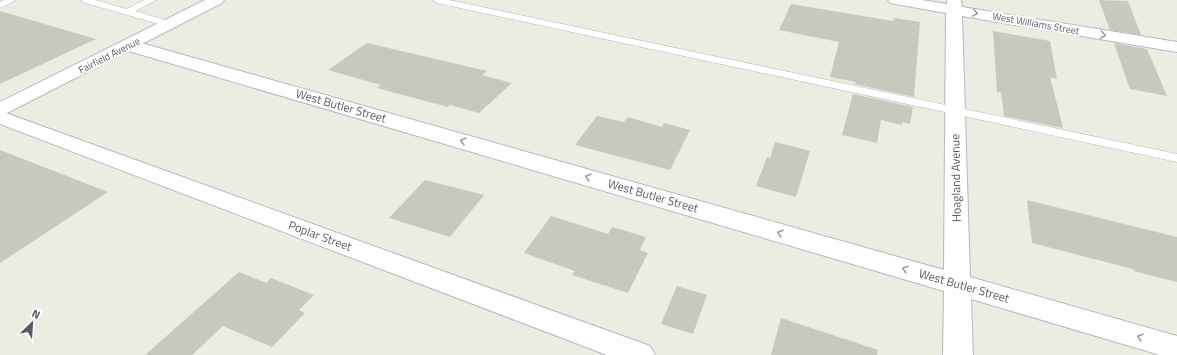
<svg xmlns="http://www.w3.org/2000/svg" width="1177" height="355" font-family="'Titillium Web',sans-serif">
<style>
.building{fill:#c7c8be}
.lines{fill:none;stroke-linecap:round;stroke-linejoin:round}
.lane-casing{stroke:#b7b8be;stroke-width:1}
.street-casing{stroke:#b7b8be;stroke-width:2}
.secondary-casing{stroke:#b8b8c0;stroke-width:2}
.lane{fill:#fff;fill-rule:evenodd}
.street{fill:#fff;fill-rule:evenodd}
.secondary{fill:#fff;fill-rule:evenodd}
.oneway{stroke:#9c9da1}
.labels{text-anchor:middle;stroke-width:4;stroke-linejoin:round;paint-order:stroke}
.far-street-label{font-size:10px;fill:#5a5b62;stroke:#fff}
.street-label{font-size:12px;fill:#5a5b62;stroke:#fff}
</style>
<rect width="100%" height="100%" fill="#ebece2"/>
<!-- building -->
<g class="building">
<polygon points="1099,0 1128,1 1141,35 1110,30"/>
<polygon points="791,4 893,21 894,18 920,22 914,97 855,84 856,82 830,77 839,42 779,30"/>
<polygon points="0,11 96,39 0,84"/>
<polygon points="993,31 1050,41 1057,79 1050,77 1063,128 1004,116 1001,92 997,92"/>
<polygon points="367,43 487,71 482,75 512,83 479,113 450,105 448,107 377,88 381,85 328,70"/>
<polygon points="1114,43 1147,49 1167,96 1130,89"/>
<polygon points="853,94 913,107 910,124 902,122 902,125 881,120 877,143 842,135"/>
<polygon points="597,116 624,122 628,117 662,127 664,123 690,130 670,170 575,145"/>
<polygon points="775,142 810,151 796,197 756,186 767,157 770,158"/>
<polygon points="0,150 108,192 0,263"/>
<polygon points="425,180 484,195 450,237 389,218"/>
<polygon points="1027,200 1177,237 1177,282 1134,271 1133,269 1032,243"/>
<polygon points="551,216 608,234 612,227 646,237 640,250 648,253 628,293 572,275 575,271 524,253"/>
<polygon points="239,272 266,283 271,278 314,295 299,310 305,313 272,347 223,326 192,355 145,355"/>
<polygon points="677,286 707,295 693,334 661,324"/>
<polygon points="781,318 878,350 877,355 771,355"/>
</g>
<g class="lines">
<!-- lane casing -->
<g class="lane-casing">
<g id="lane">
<polygon points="4,0 16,0 0,8 0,2"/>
<polygon points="81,0 95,0 126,9 145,0 156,0 135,11 172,22 174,24 172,26 166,26 82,2"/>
<polygon points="433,0 449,0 1177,154 1177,162 437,3"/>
</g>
</g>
<!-- street casing -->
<g class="street-casing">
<g id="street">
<polygon points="888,0 922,0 947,4 947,0 961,0 962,7 1177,42 1177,52 962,16 970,277 1177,336 1177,355 1160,355 971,299 973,355 943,355 944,291 122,49 120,45 122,41 128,40 134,41 944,270 946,13 895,4 890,3"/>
<polygon points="0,111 650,346 655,355 607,355 0,124"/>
</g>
</g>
<!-- secondary casing -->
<g class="secondary-casing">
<polygon id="secondary" points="205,0 224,0 222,3 7,113 0,115 0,102"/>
</g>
<!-- lane -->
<use href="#lane" class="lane"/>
<!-- street -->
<use href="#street" class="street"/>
<!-- secondary -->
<use href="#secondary" class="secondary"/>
</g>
<!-- one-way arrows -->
<defs><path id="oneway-chevron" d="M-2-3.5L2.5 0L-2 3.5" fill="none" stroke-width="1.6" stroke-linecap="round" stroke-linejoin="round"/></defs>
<g class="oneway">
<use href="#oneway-chevron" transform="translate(975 13) rotate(10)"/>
<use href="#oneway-chevron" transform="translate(1103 35) rotate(10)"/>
<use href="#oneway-chevron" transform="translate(463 141) rotate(-164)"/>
<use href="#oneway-chevron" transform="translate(588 177) rotate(-164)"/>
<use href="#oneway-chevron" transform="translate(780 233) rotate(-164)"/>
<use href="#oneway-chevron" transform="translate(905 269) rotate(-164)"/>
<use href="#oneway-chevron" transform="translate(1140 337) rotate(-164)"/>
</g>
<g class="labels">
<!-- far-street labels -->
<g class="far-street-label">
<text transform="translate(1036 23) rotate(10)" y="4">West Williams Street</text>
<text transform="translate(109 55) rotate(-27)" y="4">Fairfield Avenue</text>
</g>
<!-- street labels -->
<g class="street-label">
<text transform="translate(341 106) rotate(16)" y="4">West Butler Street</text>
<text transform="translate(956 178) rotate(-91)" y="4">Hoagland Avenue</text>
<text transform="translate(653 196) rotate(16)" y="4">West Butler Street</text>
<text transform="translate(320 236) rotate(20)" y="4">Poplar Street</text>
<text transform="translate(964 286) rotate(16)" y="4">West Butler Street</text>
</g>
</g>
<!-- north arrow -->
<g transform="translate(32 323) rotate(25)" stroke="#ffffff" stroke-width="3" paint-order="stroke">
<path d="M0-3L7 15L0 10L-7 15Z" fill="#5a5b62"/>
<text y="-6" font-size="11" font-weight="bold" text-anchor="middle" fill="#5a5b62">N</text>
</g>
</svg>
